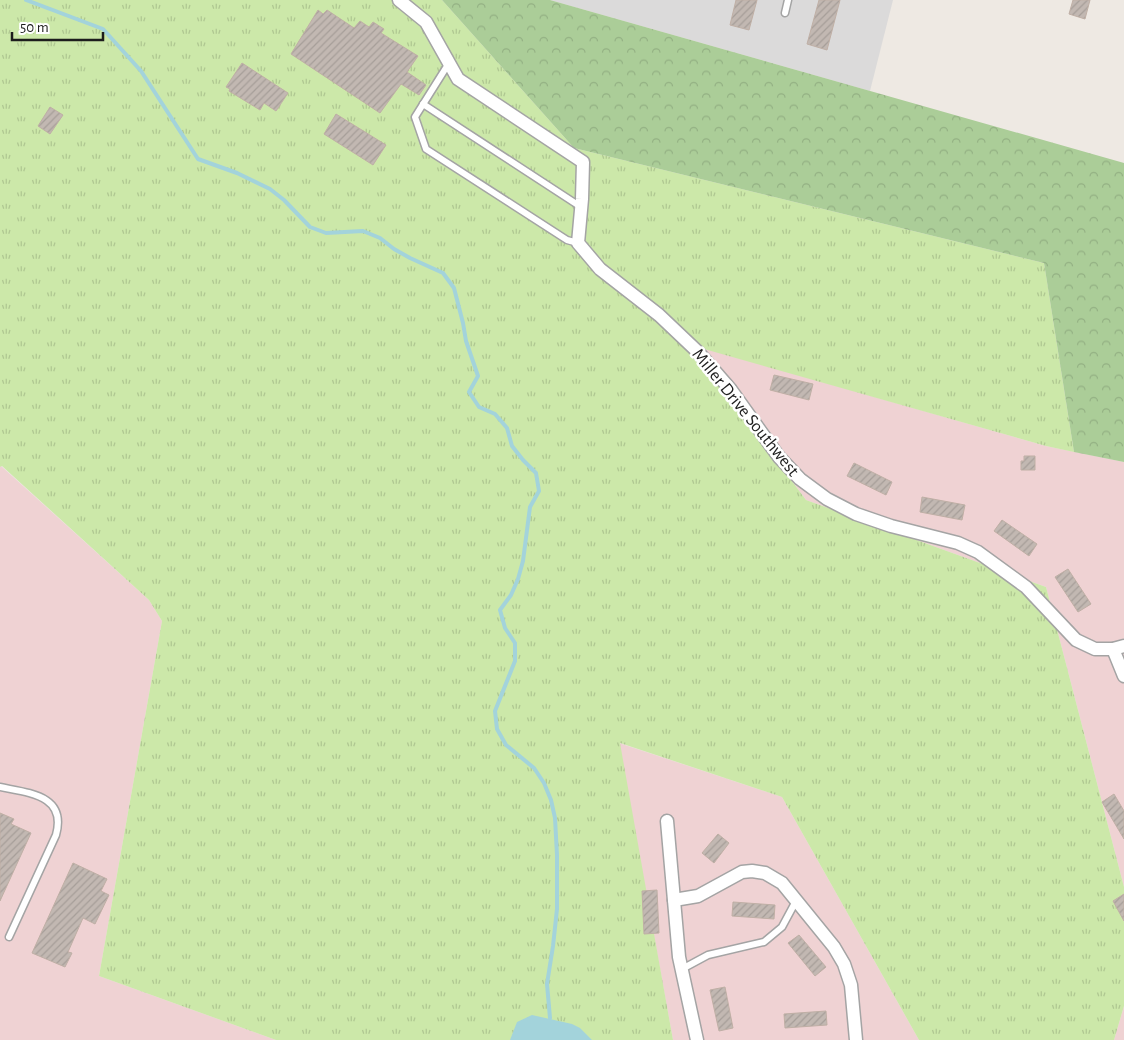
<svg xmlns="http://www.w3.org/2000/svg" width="1124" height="1040" font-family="'Alegreya Sans',sans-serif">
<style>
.residential{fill:#dbdada}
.commercial{fill:#efd2d3}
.grass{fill:url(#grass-tufts)}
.forest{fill:url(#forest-crowns)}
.water{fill:#a3d3db}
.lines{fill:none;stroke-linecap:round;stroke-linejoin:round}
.stream{stroke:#a3d3db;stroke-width:4}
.building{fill:url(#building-hatch);stroke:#bfafa5}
.service-casing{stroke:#a4a4a4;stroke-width:9}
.minor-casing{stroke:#a4a4a4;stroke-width:15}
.service{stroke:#fff;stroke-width:6}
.minor{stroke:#fff;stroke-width:12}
.labels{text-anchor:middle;stroke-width:5;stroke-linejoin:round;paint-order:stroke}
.street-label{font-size:18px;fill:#1d1d1d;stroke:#fff}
</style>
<defs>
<pattern id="grass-tufts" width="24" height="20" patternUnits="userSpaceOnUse" patternTransform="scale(1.25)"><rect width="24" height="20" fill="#cce8a9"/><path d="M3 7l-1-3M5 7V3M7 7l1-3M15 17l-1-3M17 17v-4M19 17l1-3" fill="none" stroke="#afc791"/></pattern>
<pattern id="forest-crowns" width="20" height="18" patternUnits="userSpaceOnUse" patternTransform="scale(1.25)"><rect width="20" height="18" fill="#abcd98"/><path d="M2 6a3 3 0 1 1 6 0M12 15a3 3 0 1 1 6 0" fill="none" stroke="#93b083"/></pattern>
<pattern id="building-hatch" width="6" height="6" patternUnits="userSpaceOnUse" patternTransform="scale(1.25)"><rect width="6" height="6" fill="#c2b8b2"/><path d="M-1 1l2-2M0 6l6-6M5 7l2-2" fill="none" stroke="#a69e99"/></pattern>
</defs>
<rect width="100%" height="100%" fill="#eee9e3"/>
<!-- residential -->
<polygon class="residential" points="550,0 893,0 870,91"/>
<!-- commercial -->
<g class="commercial">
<polygon points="690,344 1046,446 1124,462 1124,887 1046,587 806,500"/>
<polygon points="1,466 149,600 162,621 99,976 276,1040 0,1040 0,467"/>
<polygon points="619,743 782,797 919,1040 673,1040"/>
<polygon points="1124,1006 1124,1040 1114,1040"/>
</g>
<!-- grass -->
<polygon class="grass" points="0,0 442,0 574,148 1044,263 1074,452 1046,446 690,345 806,500 1046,587 1124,887 1124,1006 1114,1040 919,1040 782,797 620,743 673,1040 276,1040 99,976 162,621 149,600 2,466 0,467"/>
<!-- forest -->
<polygon class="forest" points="442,0 550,0 1124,163 1124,462 1074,452 1044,263 574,148"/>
<!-- water -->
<polygon class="water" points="532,1015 572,1024 580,1028 592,1040 510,1040 517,1022"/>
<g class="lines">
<!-- stream -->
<polyline class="stream" points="26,0 103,29 141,71 198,159 237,173 270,189 284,200 310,227 326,233 363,231 380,238 394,249 410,258 443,273 454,288 463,323 466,341 478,376 469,392 479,407 495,414 507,428 512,446 523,460 536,473 539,491 530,507 523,561 518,579 511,595 500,610 505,628 515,643 515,661 495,711 497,729 506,745 534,768 544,783 551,800 555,818 557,855 557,909 553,946 547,984 550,1018"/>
</g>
<!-- building -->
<g class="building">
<polygon points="736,0 757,0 749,30 730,25"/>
<polygon points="819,0 840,0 827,50 807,44"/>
<polygon points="1073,0 1090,0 1085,19 1069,14"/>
<polygon points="318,10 323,14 327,10 354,28 360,21 369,27 373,22 384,29 381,33 418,56 407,72 426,85 419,95 401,84 380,113 291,54"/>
<polygon points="242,63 288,93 276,111 264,103 260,110 229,91 230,89 226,87"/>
<polygon points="50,107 63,115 50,134 38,126"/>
<polygon points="336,114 386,145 373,165 324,134"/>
<polygon points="774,375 813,384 809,400 770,390"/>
<polygon points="1024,456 1035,456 1035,470 1021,470 1021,461 1024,461"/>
<polygon points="854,463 892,482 886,495 847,476"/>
<polygon points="922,497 965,505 962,520 920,512"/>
<polygon points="1002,520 1037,544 1029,556 994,531"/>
<polygon points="1068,569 1091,604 1078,612 1055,577"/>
<polygon points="1114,794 1124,811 1124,839 1102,802"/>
<polygon points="0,813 14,819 11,824 31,833 0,901"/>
<polygon points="718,834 729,843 714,863 702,853"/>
<polygon points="73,863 107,879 101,891 109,895 95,924 83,918 68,952 72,953 65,967 32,953"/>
<polygon points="657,890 659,933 644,934 642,891"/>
<polygon points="1124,894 1124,921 1113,901"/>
<polygon points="733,902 775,905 774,919 732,916"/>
<polygon points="799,935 826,967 815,976 788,943"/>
<polygon points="725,987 733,1028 719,1031 710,990"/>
<polygon points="826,1011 827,1025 785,1028 784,1014"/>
</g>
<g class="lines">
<!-- service casing -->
<g class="service-casing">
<g id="service">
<polyline points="785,13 788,0"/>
<polyline points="449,63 415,117 426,149 567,240 578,243"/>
<polyline points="423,104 581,207"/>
<path d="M0 787C29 793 67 795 56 835L9 937"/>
<polyline points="682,969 708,955 764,942 782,927 796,901"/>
</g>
</g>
<!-- minor casing -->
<g class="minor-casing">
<g id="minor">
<polyline points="399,0 426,22 458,79 583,162 582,199 578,243 600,269 659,315 698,352 731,390 779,457 800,479 827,499 856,514 891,526 958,543 978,552 1026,587 1076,640 1095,649 1113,649 1124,646"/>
<polyline points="1113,649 1124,676"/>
<polyline points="667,821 679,957 697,1040"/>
<polyline points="674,900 698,896 742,872 752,871 765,873 782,883 834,947 844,964 851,985 856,1040"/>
</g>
</g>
<!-- service -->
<use href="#service" class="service"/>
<!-- minor -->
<use href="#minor" class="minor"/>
</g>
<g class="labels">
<!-- street labels -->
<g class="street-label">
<text transform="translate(746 412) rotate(51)" y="6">Miller Drive Southwest</text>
</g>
</g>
<!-- scale -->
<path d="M12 32v8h91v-8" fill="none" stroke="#1d1d1d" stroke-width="2.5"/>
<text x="20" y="32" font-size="15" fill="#1d1d1d" stroke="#ffffff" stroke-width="4" paint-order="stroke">50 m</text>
</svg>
